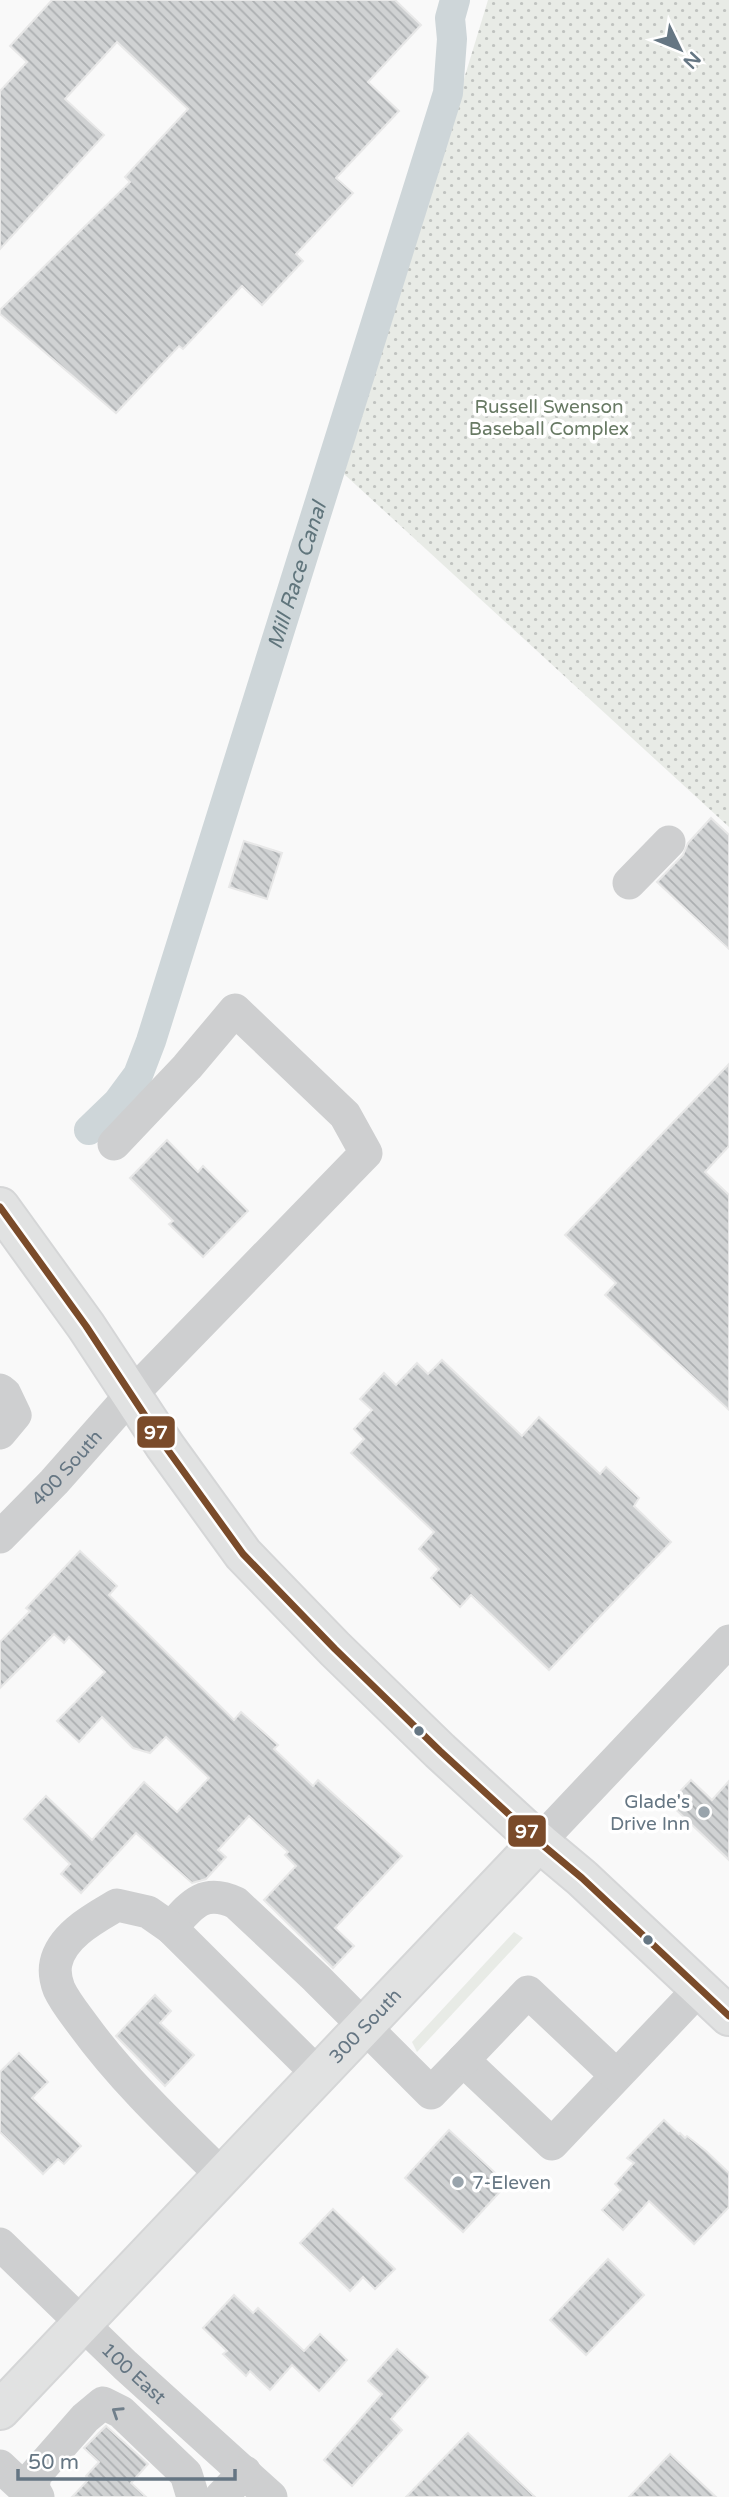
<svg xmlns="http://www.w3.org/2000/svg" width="729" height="2497" font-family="'Varela Round',sans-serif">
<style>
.grass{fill:#e8ebe6}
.park{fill:url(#park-dots)}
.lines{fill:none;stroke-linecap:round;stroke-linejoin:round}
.canal{stroke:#ced6d9;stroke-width:30}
.building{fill:url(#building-back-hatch);stroke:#e8e8e8;stroke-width:2}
.major-casing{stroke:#d5d6d7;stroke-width:42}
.minor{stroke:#cecfd0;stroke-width:33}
.major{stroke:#e1e2e2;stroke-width:38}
.bus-1-casing{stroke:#fff;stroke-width:12}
.bus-1{stroke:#7a4b2a;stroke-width:7}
.oneway{stroke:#707f8b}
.bus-dot{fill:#657683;stroke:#fff;stroke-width:2.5}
.poi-dot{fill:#99a4ac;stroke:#fff;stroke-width:2.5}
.labels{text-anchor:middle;stroke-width:7;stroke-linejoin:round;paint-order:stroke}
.park-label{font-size:19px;fill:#687a64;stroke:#fff}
.street-label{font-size:19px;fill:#657683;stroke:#fff}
.poi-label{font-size:19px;fill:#657683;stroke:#fff;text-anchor:end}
.water-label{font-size:21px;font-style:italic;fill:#60757c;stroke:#fff}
.line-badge{stroke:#fff;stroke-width:2.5}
.badge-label{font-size:19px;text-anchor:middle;font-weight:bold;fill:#fff}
</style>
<defs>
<pattern id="park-dots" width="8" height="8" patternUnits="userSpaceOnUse" patternTransform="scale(1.75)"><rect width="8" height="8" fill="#e8ebe6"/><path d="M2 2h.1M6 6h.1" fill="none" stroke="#c0c3c0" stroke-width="1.8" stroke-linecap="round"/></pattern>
<pattern id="building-back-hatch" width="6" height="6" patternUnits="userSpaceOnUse" patternTransform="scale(1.75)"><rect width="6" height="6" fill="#d0d2d3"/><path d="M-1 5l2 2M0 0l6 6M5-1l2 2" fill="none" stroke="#acafb1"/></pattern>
</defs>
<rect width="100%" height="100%" fill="#f9f9f9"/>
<!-- grass -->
<polygon class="grass" points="514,1932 523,1938 417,2052 412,2042"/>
<!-- park -->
<polygon class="park" points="488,0 729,0 729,827 344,474"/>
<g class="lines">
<!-- canal -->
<path class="canal" id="s1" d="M89 1130 118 1102 138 1075 151 1041 448 93 452 39 450 18 455 0"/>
</g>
<!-- building -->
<g class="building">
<polygon points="52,0 395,0 421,25 368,82 399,111 336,178 353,193 296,254 303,261 262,305 242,286 183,349 179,346 116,413 0,314 0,310 130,182 125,177 188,109 117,42 65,99 104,135 0,249 0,91 27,62 10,46"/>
<polygon points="711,818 729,835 729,949 657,882 683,855 688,843"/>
<polygon points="244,841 282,853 267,899 229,887"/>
<polygon points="729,1064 729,1146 705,1172 729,1195 729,1410 605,1295 616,1283 565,1235"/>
<polygon points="167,1140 198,1172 203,1166 248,1211 203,1257 169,1224 173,1221 130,1178"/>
<polygon points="442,1360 522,1436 539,1417 600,1474 606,1467 639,1498 634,1506 671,1542 549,1670 471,1595 460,1607 431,1578 439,1569 419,1549 434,1532 351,1453 364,1439 354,1429 372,1410 360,1399 384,1373 396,1385 417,1363 428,1374"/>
<polygon points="80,1551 117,1586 109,1595 234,1720 241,1712 278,1745 274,1749 313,1786 318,1780 402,1856 335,1928 354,1946 333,1968 264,1900 296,1866 285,1855 288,1852 249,1816 218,1850 226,1857 206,1879 192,1883 136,1833 81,1893 61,1874 70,1864 24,1819 46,1796 92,1840 144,1782 177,1812 209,1778 166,1737 150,1753 133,1748 102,1717 79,1742 57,1721 105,1672 69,1637 64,1643 54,1634 0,1688 0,1642 30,1611 26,1608"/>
<polygon points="691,1780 712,1800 729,1781 729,1860 669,1803"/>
<polygon points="155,1995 171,2011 160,2023 194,2055 165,2086 116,2036"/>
<polygon points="19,2053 48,2082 32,2098 81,2146 64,2164 58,2159 43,2174 0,2132 0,2072"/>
<polygon points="664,2120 679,2134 680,2133 685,2138 687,2136 706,2151 729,2173 729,2207 694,2244 649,2201 623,2230 602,2210 621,2190 615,2184 634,2163 627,2158"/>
<polygon points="449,2130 507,2184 463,2232 405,2178"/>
<polygon points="333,2209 395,2269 375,2289 363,2277 350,2291 300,2243"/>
<polygon points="608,2259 644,2295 586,2355 550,2320"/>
<polygon points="234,2295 253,2313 258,2308 304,2351 320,2334 347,2360 319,2391 292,2365 270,2390 250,2371 246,2376 223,2354 227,2351 203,2328"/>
<polygon points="397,2349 428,2377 391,2419 402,2430 352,2486 324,2460 382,2394 368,2381"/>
<polygon points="106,2426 148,2464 131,2483 146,2497 72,2497 89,2479 86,2476 99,2462 84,2448"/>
<polygon points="468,2433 535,2497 406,2497"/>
<polygon points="670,2454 716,2497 629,2497"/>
</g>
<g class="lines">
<!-- major casing -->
<g class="major-casing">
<g id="major">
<polyline points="0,1207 86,1326 165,1446 243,1554 335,1649 440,1751 539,1842 582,1878 729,2016"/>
<path id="s4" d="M0 2410 539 1842"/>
</g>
</g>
<!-- minor -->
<g class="minor">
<polyline points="629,883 669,842"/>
<polyline points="0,1390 5,1394 15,1415 0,1433"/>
<path id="s2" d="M0 1537 54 1482 131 1395 366 1153 345 1115 235 1010 187 1067 114 1144"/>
<polyline points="539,1842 729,1641"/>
<path d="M171 1928C192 1904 204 1888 236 1903L316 1978 431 2093 463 2060 552 2144 699 1989"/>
<polyline points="463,2060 528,1992 616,2075"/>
<path d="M222 2175C174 2128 123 2080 83 2025 75 2014 65 2002 59 1989 56 1981 54 1972 56 1963 62 1935 95 1918 117 1905L148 1912 171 1928 318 2074"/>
<path id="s3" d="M0 2244 125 2365 271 2497"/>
<polyline points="0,2466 33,2497"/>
<polyline points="38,2497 33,2488 35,2475 85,2418 103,2403 121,2412 186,2474 193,2497"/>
<polyline points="221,2497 245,2472"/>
</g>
<!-- major -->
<use href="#major" class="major"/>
<!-- bus-1 casing -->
<g class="bus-1-casing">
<polyline id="bus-1" points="0,1207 86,1326 165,1446 243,1554 335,1649 440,1751 539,1842 582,1878 729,2016"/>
</g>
<!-- bus-1 -->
<use href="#bus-1" class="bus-1"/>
</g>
<!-- one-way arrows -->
<defs><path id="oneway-chevron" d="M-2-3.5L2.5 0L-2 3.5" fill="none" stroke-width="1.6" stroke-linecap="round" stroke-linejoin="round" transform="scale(1.75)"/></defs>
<use class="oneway" href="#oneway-chevron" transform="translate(117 2412) rotate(-147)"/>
<!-- markers -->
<g class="bus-dot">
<circle cx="419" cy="1731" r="6"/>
<circle cx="648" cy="1940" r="6"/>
</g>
<g class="poi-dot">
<circle cx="704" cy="1812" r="7"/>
<circle cx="458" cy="2182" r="7"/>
</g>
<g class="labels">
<!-- park labels -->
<g class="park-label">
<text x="549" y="413">Russell Swenson<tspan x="549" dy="22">Baseball Complex</tspan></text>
</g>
<!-- street labels -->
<g class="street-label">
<text dy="7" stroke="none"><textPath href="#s2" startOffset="96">400 South</textPath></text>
<text dy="7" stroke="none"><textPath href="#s4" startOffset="530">300 South</textPath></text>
<text dy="7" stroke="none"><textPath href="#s3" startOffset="186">100 East</textPath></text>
</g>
<!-- poi labels -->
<g class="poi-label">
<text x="690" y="1808">Glade's<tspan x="690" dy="22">Drive Inn</tspan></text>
<text x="472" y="2189" text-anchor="start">7-Eleven</text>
</g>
<!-- water labels -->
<g class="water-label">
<text dy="7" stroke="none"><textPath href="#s1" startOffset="598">Mill Race Canal</textPath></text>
</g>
</g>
<g class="line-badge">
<rect x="136" y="1415" width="40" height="34" rx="7" fill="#7a4b2a"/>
<rect x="507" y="1814" width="40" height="34" rx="7" fill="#7a4b2a"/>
</g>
<g class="badge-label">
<text x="156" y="1439">97</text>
<text x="527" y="1838">97</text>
</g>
<!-- north arrow -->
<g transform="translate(680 49) rotate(133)" stroke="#ffffff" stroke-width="5" paint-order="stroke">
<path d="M0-5L12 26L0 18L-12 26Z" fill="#657683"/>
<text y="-10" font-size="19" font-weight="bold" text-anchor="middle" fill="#657683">N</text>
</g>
<!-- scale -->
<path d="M18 2469v10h217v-10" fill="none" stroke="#657683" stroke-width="3.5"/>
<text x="28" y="2469" font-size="21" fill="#657683" stroke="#ffffff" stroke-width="5" paint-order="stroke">50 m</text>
</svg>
